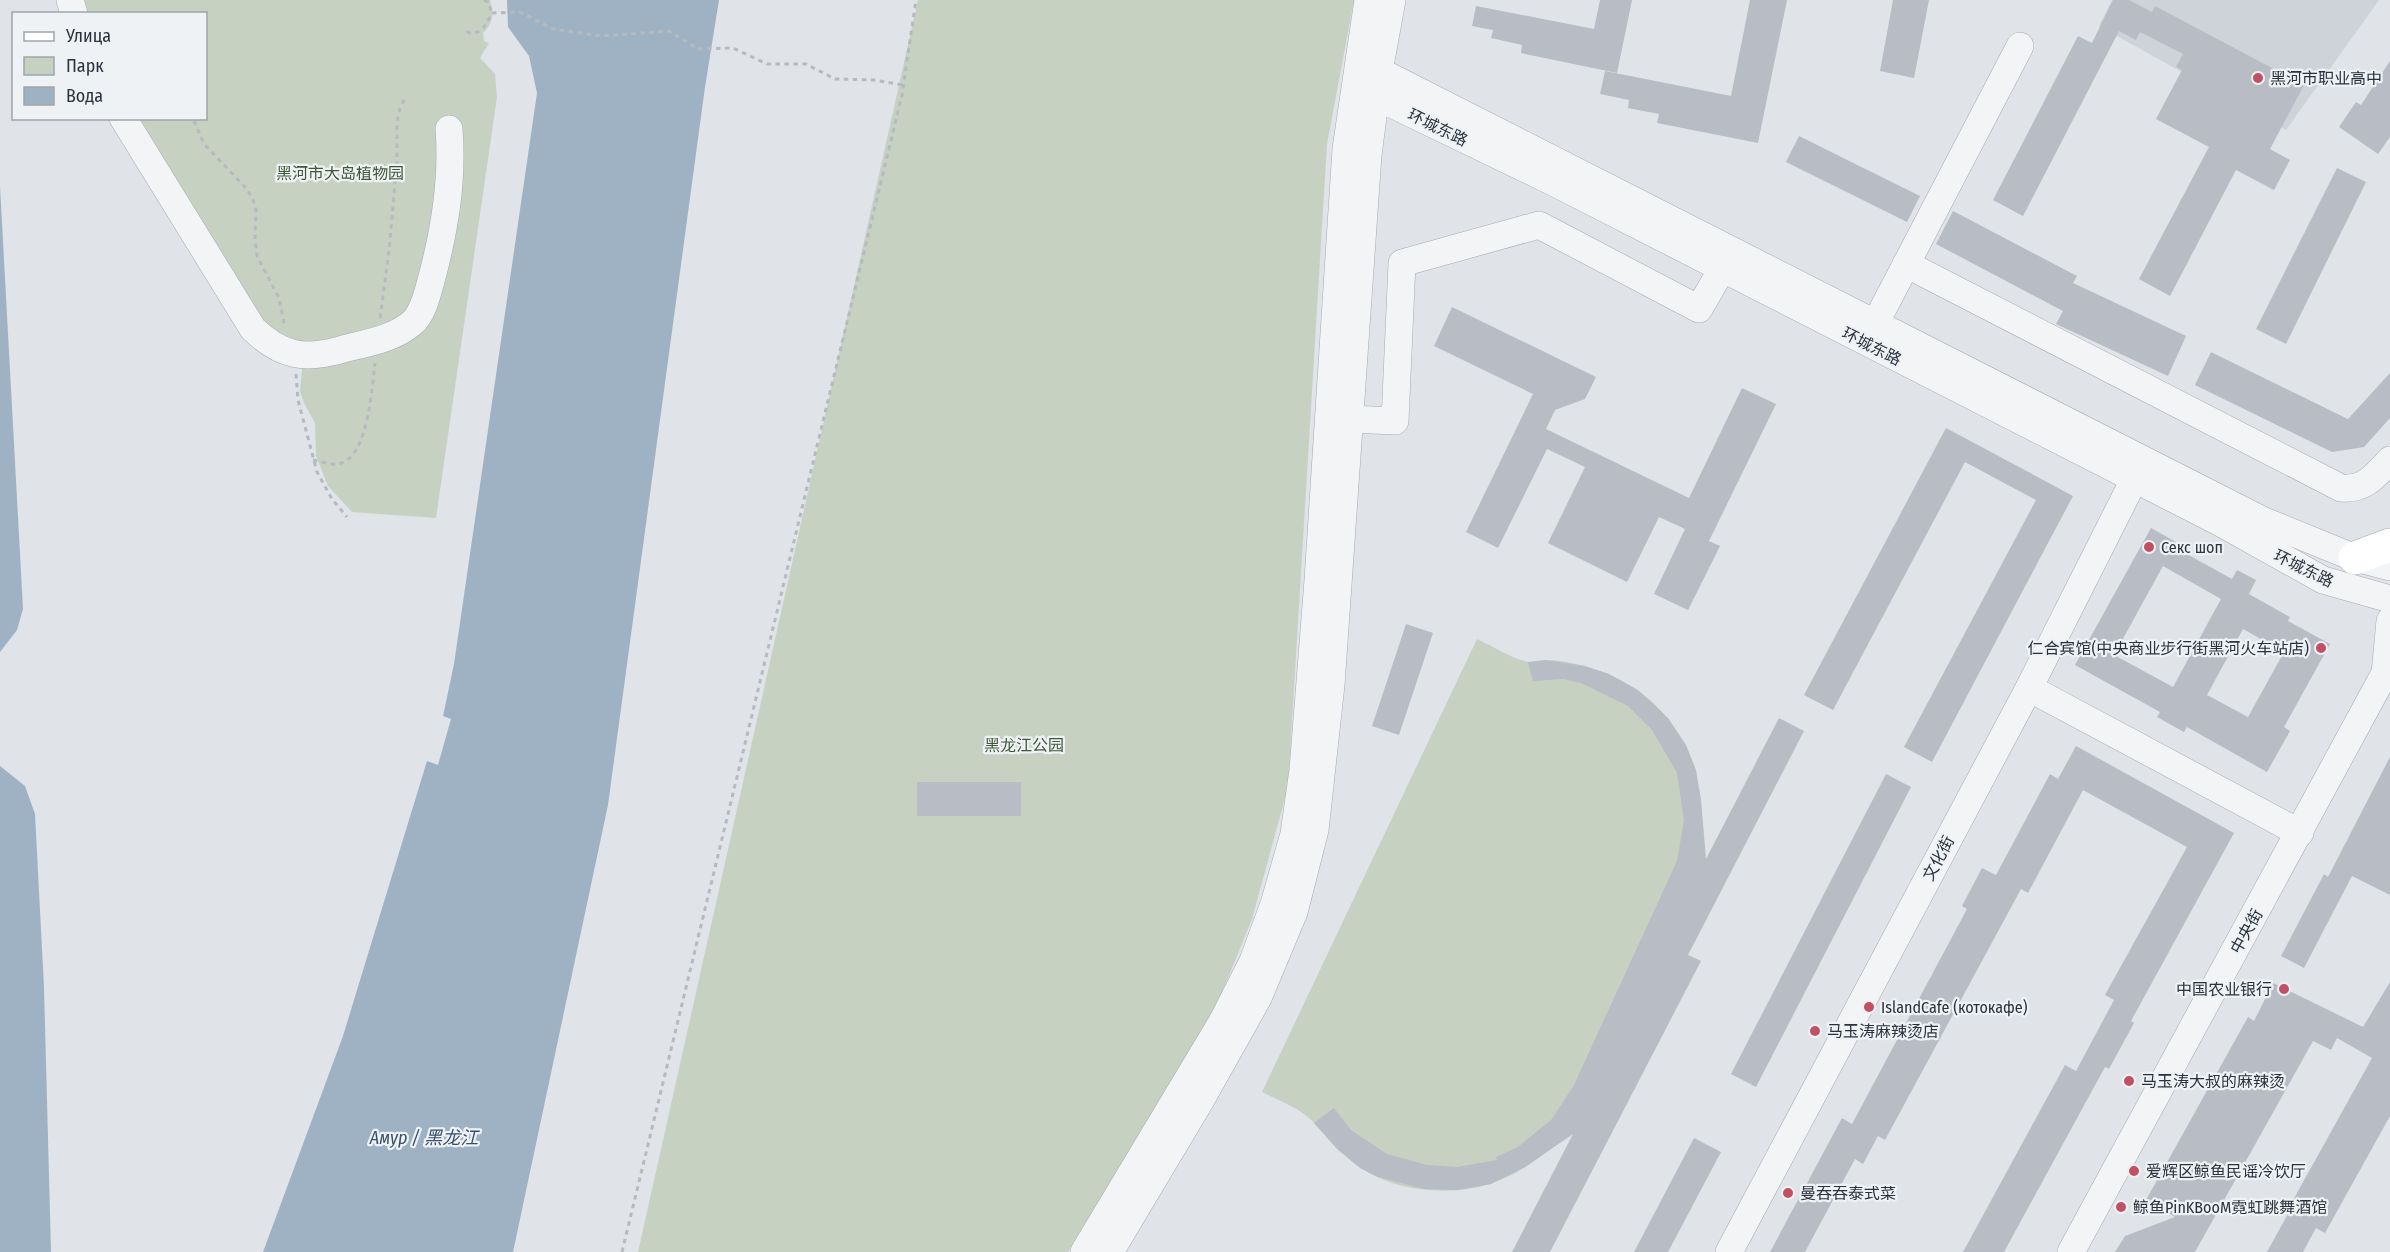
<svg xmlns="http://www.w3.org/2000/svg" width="2390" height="1252" font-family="'Fira Sans Condensed','Noto Sans SC',sans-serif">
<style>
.built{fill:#ced2d9}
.green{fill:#c6d1c2}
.water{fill:#9eb2c4}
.building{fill:#b8bcc4;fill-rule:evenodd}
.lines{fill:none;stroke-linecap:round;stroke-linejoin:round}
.minor-casing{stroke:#a6aab1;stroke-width:28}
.major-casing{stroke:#a0a8b2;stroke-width:34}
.path{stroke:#b6babe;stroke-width:3;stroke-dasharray:4.5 4.5;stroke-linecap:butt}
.minor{stroke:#f2f4f6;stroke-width:27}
.major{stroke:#fff;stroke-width:33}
.poi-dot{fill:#c25063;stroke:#eff2f5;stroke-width:2}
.labels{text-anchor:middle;stroke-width:4.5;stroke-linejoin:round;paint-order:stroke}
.poi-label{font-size:16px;fill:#2a323d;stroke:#eff2f5;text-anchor:start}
.street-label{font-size:16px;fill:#2a323d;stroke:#eff2f5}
.park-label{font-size:16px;fill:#3f5839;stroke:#eff2f5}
.water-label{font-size:18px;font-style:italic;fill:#38516e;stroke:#eff2f5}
</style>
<rect width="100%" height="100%" fill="#e0e3e8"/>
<!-- built -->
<polygon class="built" points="2112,0 2379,0 2286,130 2099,26"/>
<!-- green -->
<g class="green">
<path d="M79 0H490C494 13 493 24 483 33L484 41 489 43 480 58 495 74 497 97 436 518 352 512 328 486 316 456 315 423 304 403 300 391 302 370 299 344 290 342 262 322 135 119 206 118V14L82 13Z"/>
<polygon points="918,0 1354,0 1327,144 1288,787 1252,919 1217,1005 1068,1252 638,1252"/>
<path d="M1477 639C1492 646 1513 659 1528 662 1533 663 1540 660 1546 660 1559 660 1574 663 1587 667 1673 692 1707 761 1702 847L1562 1138C1542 1158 1516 1176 1489 1184 1450 1197 1393 1191 1360 1167 1340 1154 1327 1135 1310 1119 1298 1107 1277 1100 1262 1092Z"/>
</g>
<!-- water -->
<g class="water">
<polygon points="507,0 719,0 705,87 608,805 513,1252 263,1252 343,1036 427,761 438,765 451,719 443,716 454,664 537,93 529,56 508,27"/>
<polygon points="0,186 23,609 17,630 0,652"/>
<polygon points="0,766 25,786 35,814 44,987 51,1252 0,1252"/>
</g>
<!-- building -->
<g class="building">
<polygon points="1600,0 1632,0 1617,73 1521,53 1522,45 1491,38 1493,30 1472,26 1476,6 1594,29"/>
<polygon points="1750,0 1787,0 1758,143 1657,123 1659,114 1628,108 1629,100 1600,94 1605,71 1731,96"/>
<polygon points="1893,0 1929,0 1914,78 1880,71"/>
<polygon points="2113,0 2129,0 2152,12 2155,6 2304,85 2270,149 2290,160 2274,190 2236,170 2170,296 2139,279 2209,147 2156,119 2182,70 2176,67 2183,54 2140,32 2136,40 2119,31 2023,216 1993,200 2078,36 2092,43"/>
<polygon points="2390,61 2390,137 2378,154 2339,127 2356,102 2361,105"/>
<polygon points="1799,136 1920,196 1907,222 1786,162"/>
<polygon points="2337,168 2366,182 2286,344 2256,329"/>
<polygon points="1953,211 2077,276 2073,283 2186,336 2168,376 2056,324 2063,311 1936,244"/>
<polygon points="1452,307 1596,377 1585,399 1555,410 1546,429 1689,498 1742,388 1776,404 1709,541 1720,546 1688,610 1654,594 1685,529 1659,517 1627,582 1548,543 1585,467 1547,449 1498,548 1466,532 1533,394 1434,346"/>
<polygon points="2211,352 2348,419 2390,373 2390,418 2364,447 2332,452 2195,385"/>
<polygon points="1946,428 2073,496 1932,762 1904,747 2036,500 1965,462 1833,710 1804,695"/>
<path d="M2151 528 2176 542 2174 547 2232 579 2237 570 2256 580 2249 594 2290 617 2288 621 2330 644 2284 727 2290 731 2267 772 2187 727 2184 732 2157 717 2160 712 2075 665ZM2163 566 2221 599 2173 687 2114 655ZM2243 629 2284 652 2248 717 2207 695Z"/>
<polygon points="1406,624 1433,633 1399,735 1372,726"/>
<polygon points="1546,660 1585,666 1609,674 1638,690 1668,718 1686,745 1696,770 1701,800 1706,859 1779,718 1804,731 1688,955 1701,961 1550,1252 1512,1252 1573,1134 1525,1167 1491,1184 1458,1190 1424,1189 1378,1177 1360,1168 1337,1149 1314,1123 1334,1108 1351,1130 1387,1154 1427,1165 1457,1167 1497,1160 1496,1157 1518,1147 1552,1119 1574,1085 1677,861 1684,820 1677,773 1652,730 1628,706 1581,683 1563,679 1533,681 1528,662"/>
<polygon points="2076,746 2234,833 2131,1021 2134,1023 2109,1069 2105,1067 2004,1252 1963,1252 2065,1065 2076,1071 2114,1000 2105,995 2187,847 2083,790 2028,893 2021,889 1885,1140 1878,1136 1863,1164 1855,1159 1805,1252 1770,1252 1842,1118 1852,1124 1967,909 1962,906 1982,868 1996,875 2050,774 2058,779"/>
<polygon points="2390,757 2390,895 2352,876 2304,968 2281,956 2324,874 2328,877"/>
<polygon points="1886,774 1911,787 1756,1087 1731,1074"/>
<rect x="917" y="782" width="104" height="34"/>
<polygon points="2390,982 2390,1116 2325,1233 2316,1228 2303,1252 2267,1252 2289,1212 2287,1211 2372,1058 2337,1038 2331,1050 2313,1041 2195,1252 2115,1252 2125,1236 2175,1217 2146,1200 2248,1017 2254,1021 2273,983 2363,1027"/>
<polygon points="1694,1138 1721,1152 1668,1252 1634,1252"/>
</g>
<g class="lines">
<!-- minor casing -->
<g class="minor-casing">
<g id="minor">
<polyline points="70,0 74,14"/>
<polyline points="1365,67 1379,71 2262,520 2355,558 2390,567"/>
<polyline points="1358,93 1375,96 1553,182 2221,523 2323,580 2390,599"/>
<path d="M123 118 253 329C281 356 304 360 340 350 365 343 392 340 412 323 424 313 428 291 432 277 445 228 453 180 449 129"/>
<path d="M1906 264 2341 488C2365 490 2375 476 2390 460"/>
<polyline points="1875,324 2020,46"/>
<polyline points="1349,419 1395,421 1402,263 1539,225 1699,309 1722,269"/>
<polyline points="2390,621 2385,673 2390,667"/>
<polyline points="2029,688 2300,833"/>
<polyline points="1084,1252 1222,1022 1253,961 1274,904 1294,834 1303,770 1318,580 1346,149 1368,0"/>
<polyline points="1110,1252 1202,1098 1258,998 1294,912 1315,830 1331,685 1368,155 1379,71 1392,0"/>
<polyline points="1729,1252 2029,688 2142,464"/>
<polyline points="2071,1252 2385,673"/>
</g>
</g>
<!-- major casing -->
<g class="major-casing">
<polyline id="major" points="2355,558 2390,545"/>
</g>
<!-- path -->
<g class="path">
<polyline points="484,0 488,2 492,13"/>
<polyline points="492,13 520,12 553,29 601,36 669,31 698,49 733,48 767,64 806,64 835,79 874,80 904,85"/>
<path d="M467 31 469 33C483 34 486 24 492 13"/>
<polyline points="194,121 204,144 247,189 253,200 256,210 255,239 257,256 279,298 285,327"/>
<polyline points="380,318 389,251 397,161 397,122 400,108 404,100"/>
<polyline points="296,374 298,400 317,472 332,499 347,517"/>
<path d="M313 460C323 462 334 467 344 462 368 451 372 387 375 363"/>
<polyline points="622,1252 902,95 916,0"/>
</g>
<!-- minor -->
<use href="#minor" class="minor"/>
<!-- major -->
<use href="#major" class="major"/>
</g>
<!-- markers -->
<g class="poi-dot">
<circle cx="2258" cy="78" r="6"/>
<circle cx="2149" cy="547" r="6"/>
<circle cx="2321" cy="648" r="6"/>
<circle cx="2284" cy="989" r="6"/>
<circle cx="1869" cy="1007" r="6"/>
<circle cx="1815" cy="1031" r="6"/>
<circle cx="2129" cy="1081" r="6"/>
<circle cx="2134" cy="1171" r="6"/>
<circle cx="1788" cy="1193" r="6"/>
<circle cx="2121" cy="1207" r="6"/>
</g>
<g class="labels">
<!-- poi labels -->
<g class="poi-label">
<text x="2270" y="84">黑河市职业高中</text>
<text x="2161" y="553">Секс шоп</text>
<text x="2309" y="654" text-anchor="end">仁合宾馆(中央商业步行街黑河火车站店)</text>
<text x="2272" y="995" text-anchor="end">中国农业银行</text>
<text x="1881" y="1013">IslandCafe (котокафе)</text>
<text x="1827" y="1037">马玉涛麻辣烫店</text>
<text x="2141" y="1087">马玉涛大叔的麻辣烫</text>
<text x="2146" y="1177">爱辉区鲸鱼民谣冷饮厅</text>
<text x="1800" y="1199">曼吞吞泰式菜</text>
<text x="2133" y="1213">鲸鱼PinKBooM霓虹跳舞酒馆</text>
</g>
<!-- street labels -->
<g class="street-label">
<text transform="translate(1438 127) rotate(26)" y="6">环城东路</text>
<text transform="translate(1872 346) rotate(27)" y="6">环城东路</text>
<text transform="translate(2304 568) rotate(26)" y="6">环城东路</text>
<text transform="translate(1938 858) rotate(-62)" y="6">文化街</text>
<text transform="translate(2246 931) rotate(-61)" y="6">中央街</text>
</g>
<!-- park labels -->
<g class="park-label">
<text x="340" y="179">黑河市大岛植物园</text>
<text x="1024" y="751">黑龙江公园</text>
</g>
<!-- water labels -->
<g class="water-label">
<text x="424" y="1144">Амур / 黑龙江</text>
</g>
</g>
<!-- legend -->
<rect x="12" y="12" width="195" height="108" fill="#eff2f5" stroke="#a0a5ab" stroke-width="1.5"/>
<rect x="24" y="32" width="30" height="9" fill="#ffffff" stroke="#a0a5ab" stroke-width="1.5"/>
<text x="66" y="42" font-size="18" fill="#2a323d">Улица</text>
<rect x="24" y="57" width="30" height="18" fill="#c6d1c2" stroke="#a0a5ab" stroke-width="1.5"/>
<text x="66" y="72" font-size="18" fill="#2a323d">Парк</text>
<rect x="24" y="87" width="30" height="18" fill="#9eb2c4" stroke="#a0a5ab" stroke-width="1.5"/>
<text x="66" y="102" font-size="18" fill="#2a323d">Вода</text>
</svg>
